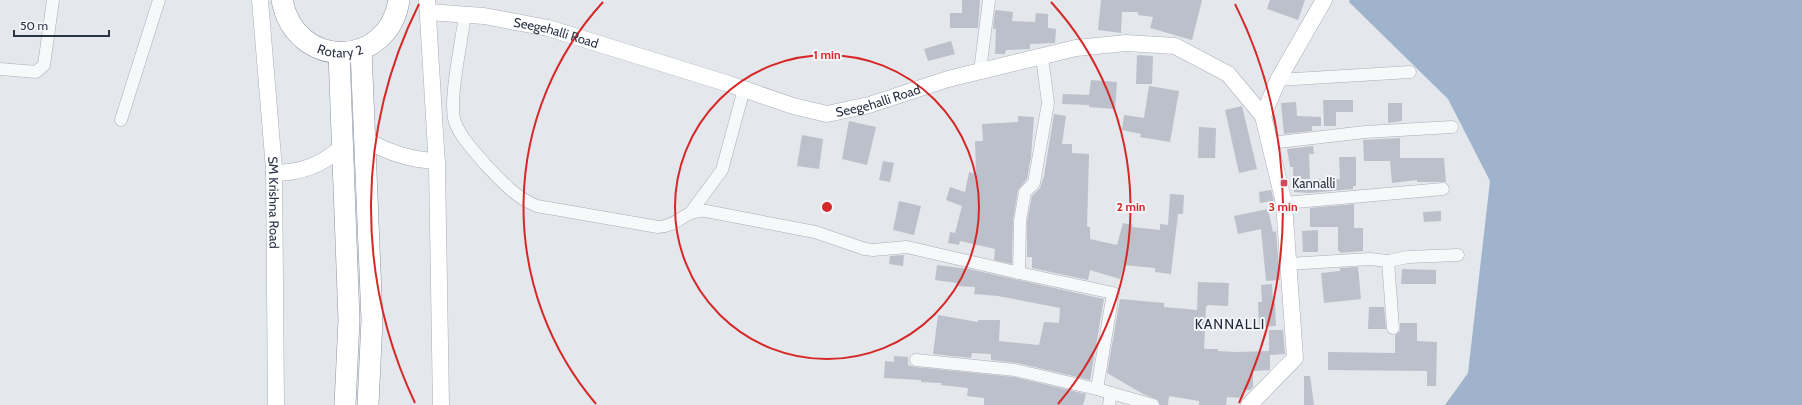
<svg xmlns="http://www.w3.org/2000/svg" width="1802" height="405" font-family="Cabin,sans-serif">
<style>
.water{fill:#9fb4cc}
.building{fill:#bbc0ca}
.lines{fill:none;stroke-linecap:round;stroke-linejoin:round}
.street-casing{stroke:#a9aeb7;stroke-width:13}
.secondary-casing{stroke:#a9aeb7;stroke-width:17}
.highway-casing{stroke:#8b94a3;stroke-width:22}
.street{stroke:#f7f8fa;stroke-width:12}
.secondary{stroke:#fff;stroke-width:16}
.highway{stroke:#fff;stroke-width:21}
.ring{fill:none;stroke:#d62828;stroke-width:2}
.poi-dot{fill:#d1495b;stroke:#f4f6f9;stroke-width:1.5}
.labels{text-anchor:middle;stroke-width:4;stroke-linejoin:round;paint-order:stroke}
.street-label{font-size:13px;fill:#2b3445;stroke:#f4f6f9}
.poi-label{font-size:13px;fill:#2b3445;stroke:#f4f6f9;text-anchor:start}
.neighbourhood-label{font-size:14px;letter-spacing:1px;fill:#1d2536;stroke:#f4f6f9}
.centre{fill:#d62828;stroke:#f4f6f9;stroke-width:2}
.ring-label{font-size:12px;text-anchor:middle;font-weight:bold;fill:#d62828;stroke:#f4f6f9;stroke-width:4;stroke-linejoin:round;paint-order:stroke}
</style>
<rect width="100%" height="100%" fill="#e4e7ec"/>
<!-- water -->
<polygon class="water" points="1350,0 1802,0 1802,405 1445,405 1468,373 1490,181 1448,99 1349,2"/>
<!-- building -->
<g class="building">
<polygon points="962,0 980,0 978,28 950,28 950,13 962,13"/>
<polygon points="1101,0 1202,0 1192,40 1150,28 1153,17 1138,15 1138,12 1122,12 1121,33 1098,30"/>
<polygon points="1270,0 1305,0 1298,20 1267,9"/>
<polygon points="995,10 1013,12 1012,21 1035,22 1036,13 1048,14 1048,28 1056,29 1055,43 1030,44 1030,49 1006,50 1005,54 995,54 996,29 993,29"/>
<polygon points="951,41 955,54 928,61 924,49"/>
<polygon points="1137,55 1153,56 1152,84 1136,84"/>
<polygon points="1091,80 1117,82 1115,109 1089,107 1089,105 1062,104 1063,94 1089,95"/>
<polygon points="1149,86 1179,91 1170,142 1140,137 1141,134 1122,130 1124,115 1144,118"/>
<polygon points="1323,100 1353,100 1353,112 1336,112 1336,126 1324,126"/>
<polygon points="1296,102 1297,116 1321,117 1321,126 1312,126 1312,131 1284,134 1281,103"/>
<polygon points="1388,103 1402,103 1402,121 1388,123"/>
<polygon points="1242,106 1257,169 1239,173 1225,110"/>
<polygon points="1054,114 1066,116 1062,144 1072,144 1072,153 1089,154 1087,227 1090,227 1090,239 1117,245 1123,223 1133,225 1132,227 1160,230 1160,224 1168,225 1170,194 1184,195 1183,214 1178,214 1171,274 1155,272 1155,268 1124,265 1120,279 1090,270 1088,280 1032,268 1032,257 1027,257 1027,222 1032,196 1040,188 1044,176"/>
<polygon points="1018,116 1034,117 1031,157 1027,179 1018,190 1013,220 1012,264 994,260 995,249 960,241 959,245 948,243 950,232 955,233 962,206 946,200 950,187 965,192 969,172 976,174 975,141 983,141 982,124 1018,122"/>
<polygon points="849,121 876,127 867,165 842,159"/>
<polygon points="1199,127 1216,128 1215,158 1198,158"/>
<polygon points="802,135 823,139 819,169 797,166"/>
<polygon points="1400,138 1400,158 1444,158 1446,182 1417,182 1417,180 1392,183 1390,161 1364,161 1363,140"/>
<polygon points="1313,146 1314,154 1309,154 1310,179 1340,179 1339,157 1356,157 1356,186 1353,186 1353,189 1309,193 1294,192 1293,167 1290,167 1287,149"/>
<polygon points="883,161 894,163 890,182 879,180"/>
<polygon points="1271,190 1274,201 1260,203 1259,192"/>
<polygon points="899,201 921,206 914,235 893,230"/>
<polygon points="1354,204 1354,228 1363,228 1363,251 1340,253 1340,251 1338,251 1338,227 1310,227 1310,208"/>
<polygon points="1268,209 1273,232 1276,231 1280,280 1266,281 1261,229 1238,234 1234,216"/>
<polygon points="1441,211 1441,221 1424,222 1423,212"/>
<polygon points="1318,230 1318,252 1303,252 1302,231"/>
<polygon points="904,255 903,266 889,264 890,256"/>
<polygon points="937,265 969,269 1104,299 1090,380 1017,363 991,360 991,354 972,353 971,358 933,354 938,315 978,322 978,320 1000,320 999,341 1039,345 1044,322 1059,323 1060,308 998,296 974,294 975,287 956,286 957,283 935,280"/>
<polygon points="1358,267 1361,299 1324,303 1321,273 1340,271 1340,268"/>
<polygon points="1402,269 1436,270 1436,284 1401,284"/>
<polygon points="1198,282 1229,283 1228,306 1208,305 1206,307 1204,349 1218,349 1218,351 1236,352 1269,351 1269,330 1283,330 1285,354 1270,355 1270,370 1253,371 1253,387 1250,390 1243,390 1242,398 1227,397 1226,405 1199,405 1199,401 1169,396 1168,405 1160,405 1158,400 1143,394 1107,373 1120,299 1164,303 1164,307 1197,310"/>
<polygon points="1272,284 1273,302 1275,302 1276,326 1259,327 1258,302 1262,302 1261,285"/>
<polygon points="1369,307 1384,307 1386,329 1368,329"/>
<polygon points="1400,323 1417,323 1417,341 1437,342 1436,386 1427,386 1427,371 1328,370 1328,352 1395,353 1395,335 1400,331"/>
<polygon points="894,356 908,357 908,365 915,367 1014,377 1086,394 1083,405 984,405 984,398 967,396 968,388 941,385 941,383 921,382 921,380 884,378 885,361 894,362"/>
<polygon points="1304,376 1310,376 1314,405 1304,405"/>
</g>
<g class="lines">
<!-- street casing -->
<g class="street-casing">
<g id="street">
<path d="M465 15C462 39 448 102 455 122 461 138 474 151 485 164 501 181 515 197 537 206L658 227C677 227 685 209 706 211L815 232 865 249 873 250 907 247 1019 273 1113 293 1097 389"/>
<polyline points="0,69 36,72 44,65 53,0"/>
<polyline points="980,71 989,0"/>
<polyline points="1278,80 1410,72"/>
<polyline points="121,120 159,0"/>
<polyline points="1270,143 1365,132 1452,127"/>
<polyline points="1284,203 1443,189"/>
<polyline points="691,212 722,170 744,89"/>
<polyline points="1388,261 1393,328"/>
<polyline points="1288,264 1370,259 1388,261 1408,257 1458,255"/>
<polyline points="1019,273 1020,221 1025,192 1034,183 1048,103 1042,57"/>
<polyline points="916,360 1015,370 1097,389 1153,405"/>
<polyline points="1109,405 1111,393"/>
</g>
</g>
<!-- secondary casing -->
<g class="secondary-casing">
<g id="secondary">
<path id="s1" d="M260 0 274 169 276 405"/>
<polyline points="427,0 437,166 441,405"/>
<path id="s2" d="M428 12 484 16 548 28 729 84 793 106 827 114 869 105 948 79 1076 48 1126 43 1175 46 1228 74 1263 116"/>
<path d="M365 139C388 153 410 160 437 161"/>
<path d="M274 173C301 173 322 165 342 147"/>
<polyline points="1249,405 1295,358 1284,203 1263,116 1278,80 1324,0"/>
</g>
</g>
<!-- highway casing -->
<g class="highway-casing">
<g id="highway">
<path id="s3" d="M282 0C295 70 388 70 399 0"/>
<polyline points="361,49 372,320 368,405"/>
<polyline points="339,53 349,320 345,405"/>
</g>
</g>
<!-- street -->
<use href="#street" class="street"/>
<!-- secondary -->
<use href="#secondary" class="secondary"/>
<!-- highway -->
<use href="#highway" class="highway"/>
</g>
<!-- distance rings -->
<g class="ring">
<circle cx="827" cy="207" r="152"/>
<path d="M596 404A304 304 0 0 1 603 2M1051 2A304 304 0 0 1 1058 404"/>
<path d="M415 403A456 456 0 0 1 419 4M1235 4A456 456 0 0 1 1239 403"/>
</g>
<!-- markers -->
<rect class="poi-dot" x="1280" y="179" width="8" height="8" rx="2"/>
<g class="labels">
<!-- street labels -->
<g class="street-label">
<text dy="5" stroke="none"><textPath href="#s2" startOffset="130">Seegehalli Road</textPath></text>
<text dy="5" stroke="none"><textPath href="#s3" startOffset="85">Rotary 2</textPath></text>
<text dy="5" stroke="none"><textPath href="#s2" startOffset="466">Seegehalli Road</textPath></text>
<text dy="5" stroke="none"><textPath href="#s1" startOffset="203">SM Krishna Road</textPath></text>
</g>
<!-- poi labels -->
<g class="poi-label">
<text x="1292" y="188">Kannalli</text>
</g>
<!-- neighbourhood labels -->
<g class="neighbourhood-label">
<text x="1230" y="329">KANNALLI</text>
</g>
</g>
<circle cx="827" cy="207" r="6" class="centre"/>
<g class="ring-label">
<text x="827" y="59">1 min</text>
<text x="1131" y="211">2 min</text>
<text x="1283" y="211">3 min</text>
</g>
<!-- scale -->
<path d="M14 30v6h95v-6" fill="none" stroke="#2b3445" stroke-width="2"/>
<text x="20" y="30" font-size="12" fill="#2b3445" stroke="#f4f6f9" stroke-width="3" paint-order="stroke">50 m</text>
</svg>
